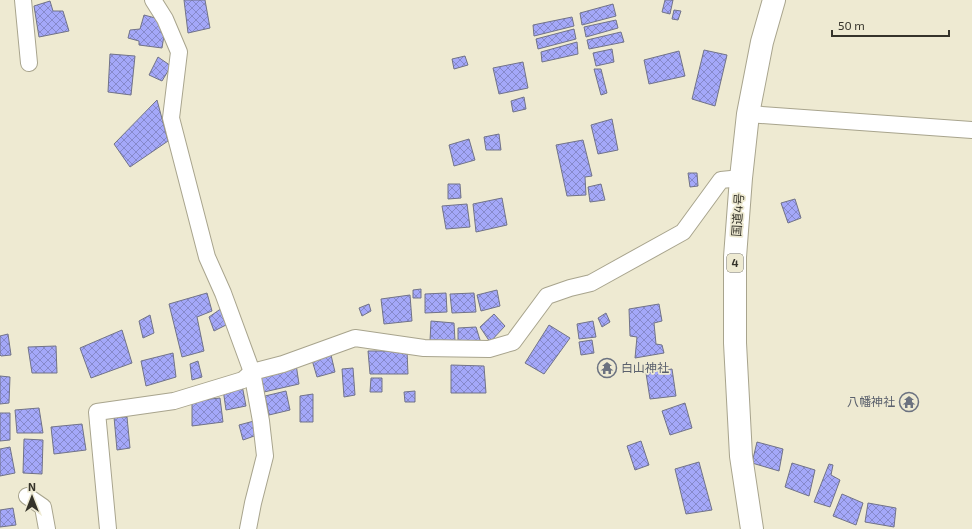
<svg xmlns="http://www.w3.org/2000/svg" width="972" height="529" font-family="'Exo 2','Noto Sans JP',sans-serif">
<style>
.building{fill:url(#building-cross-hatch);stroke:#717388}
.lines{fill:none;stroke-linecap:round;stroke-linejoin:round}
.minor-casing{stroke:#a8a48d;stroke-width:18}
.highway-casing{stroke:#a8a48d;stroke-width:24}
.minor{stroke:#fff;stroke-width:16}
.highway{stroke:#fff;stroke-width:22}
.labels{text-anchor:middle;stroke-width:3.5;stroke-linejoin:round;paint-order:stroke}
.shield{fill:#eeead2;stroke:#6c6a5c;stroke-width:1}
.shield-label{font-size:11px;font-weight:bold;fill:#35332a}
.street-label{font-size:12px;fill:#35332a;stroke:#eeead2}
.worship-label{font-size:12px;fill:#5b616d;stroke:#eeead2;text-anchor:start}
</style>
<defs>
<pattern id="building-cross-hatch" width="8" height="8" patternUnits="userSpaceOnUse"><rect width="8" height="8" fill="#a4a8f9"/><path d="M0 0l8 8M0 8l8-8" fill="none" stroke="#8689ca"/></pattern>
</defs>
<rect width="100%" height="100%" fill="#eeead2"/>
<!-- building -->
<g class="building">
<polygon points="184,0 205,0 210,28 188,33"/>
<polygon points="665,0 673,0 670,14 662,12"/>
<polygon points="50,1 53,11 63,11 69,31 39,37 34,6"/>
<polygon points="613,4 616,16 582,25 580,13"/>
<polygon points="674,10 681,11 678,20 672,19"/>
<polygon points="144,15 159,19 165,29 162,48 139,45 139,41 128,38 130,30 140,29"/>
<polygon points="572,17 574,26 534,36 533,25"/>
<polygon points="616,20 618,28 586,37 584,27"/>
<polygon points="574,29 576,39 538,49 536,39"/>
<polygon points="621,32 624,42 589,49 587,40"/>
<polygon points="577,42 578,54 542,62 541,52"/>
<polygon points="612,49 614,62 596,66 593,53"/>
<polygon points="704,50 727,55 715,106 692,99"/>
<polygon points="679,51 685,76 649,84 644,60"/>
<polygon points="110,54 135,56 131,95 108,92"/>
<polygon points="465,56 468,65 454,69 452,59"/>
<polygon points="158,57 171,66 162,81 149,75"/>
<polygon points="523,62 528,88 499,94 493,68"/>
<polygon points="594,69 601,69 607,93 601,95"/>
<polygon points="524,97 526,109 513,112 511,101"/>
<polygon points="157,100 168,141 130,167 114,144"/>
<polygon points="612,119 618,150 598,154 591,125"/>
<polygon points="499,134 501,150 486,150 484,137"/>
<polygon points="469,139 475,160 454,166 449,145"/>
<polygon points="583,140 592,176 585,177 586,195 567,196 556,145"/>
<polygon points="688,173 697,173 698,186 690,187"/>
<polygon points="448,184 460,184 461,198 448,199"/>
<polygon points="601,184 605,200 590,202 588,187"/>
<polygon points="502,198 507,225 476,232 473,204"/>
<polygon points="795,199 801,218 788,223 781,203"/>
<polygon points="467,204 470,227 446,229 442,206"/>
<polygon points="421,289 421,298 413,298 413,290"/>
<polygon points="497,290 500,306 481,311 477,295"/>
<polygon points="207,293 212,311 197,317 204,351 182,357 169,304"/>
<polygon points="446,293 447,312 425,313 425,294"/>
<polygon points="474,293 476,312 452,313 450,294"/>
<polygon points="410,295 412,321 384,324 381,299"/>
<polygon points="369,304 371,311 362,316 359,308"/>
<polygon points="659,304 662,321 654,323 656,344 662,345 664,353 635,358 637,337 630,336 629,309"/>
<polygon points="222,308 230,323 214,331 209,317"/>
<polygon points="606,313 610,322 602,327 598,318"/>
<polygon points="494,314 505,326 490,342 480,327"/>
<polygon points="150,315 154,333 143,338 139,321"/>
<polygon points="431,321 454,323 455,341 430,341"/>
<polygon points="593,321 596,337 579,339 577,324"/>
<polygon points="549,325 570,338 544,374 525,363"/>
<polygon points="476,327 481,343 458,344 458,328"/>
<polygon points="122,330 132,363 91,378 80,348"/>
<polygon points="8,334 11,355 1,356 0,355 0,336"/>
<polygon points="592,340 594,353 581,355 579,342"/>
<polygon points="56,346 57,373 32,373 28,347"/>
<polygon points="368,351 407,351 408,374 370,374"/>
<polygon points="173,353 176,377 146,386 141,361"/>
<polygon points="331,355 335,372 317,377 312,360"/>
<polygon points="198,361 202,377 192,380 190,364"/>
<polygon points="296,364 299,384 264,392 259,375"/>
<polygon points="451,365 484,366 486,393 451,393"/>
<polygon points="353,368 355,395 344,397 342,369"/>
<polygon points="672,369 676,396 650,399 646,373"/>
<polygon points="0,376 10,377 9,403 0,404"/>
<polygon points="371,378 382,378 382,392 370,392"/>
<polygon points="242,385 246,406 226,410 223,389"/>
<polygon points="286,391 290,410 269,415 265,396"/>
<polygon points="415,391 415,402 405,402 404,392"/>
<polygon points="313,394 313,422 300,422 300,396"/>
<polygon points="220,398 223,422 192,426 192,401"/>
<polygon points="685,403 692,428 670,435 662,411"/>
<polygon points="39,408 43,433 17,433 15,410"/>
<polygon points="0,413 10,413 10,440 0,441"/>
<polygon points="114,417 127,417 130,448 117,450"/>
<polygon points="254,421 257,435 243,440 239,425"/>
<polygon points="82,424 86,450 54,454 51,427"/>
<polygon points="24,439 43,440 42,474 23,473"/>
<polygon points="641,441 649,465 635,470 627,446"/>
<polygon points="757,442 783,449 779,471 752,463"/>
<polygon points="10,447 15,473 0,476 0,449"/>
<polygon points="699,462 712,510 686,514 675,469"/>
<polygon points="792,463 815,470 809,496 785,487"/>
<polygon points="829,464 833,465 831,475 840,480 830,507 814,502"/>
<polygon points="842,494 863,503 856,525 833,516"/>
<polygon points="868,503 896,508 894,527 865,522"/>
<polygon points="13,508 16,525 0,527 0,510"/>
</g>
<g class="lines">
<!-- minor casing -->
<g class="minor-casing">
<g id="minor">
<polyline points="23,0 29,63"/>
<polyline points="153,0 165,19 179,52 171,118 207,257 223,293 252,372 261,421 265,456 253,503 248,529"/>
<polyline points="748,114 972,130"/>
<polyline points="27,496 43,507 47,529"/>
<polyline points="108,529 97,412 174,401 243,380 252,372 283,364 355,338 424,348 489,349 513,342 547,296 570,288 591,283 683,232 721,180 741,178"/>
</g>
</g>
<!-- highway casing -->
<g class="highway-casing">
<polyline id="highway" points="752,529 741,456 735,343 735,257 741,178 748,114 762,42 774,0"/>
</g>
<!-- minor -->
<use href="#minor" class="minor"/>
<!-- highway -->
<use href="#highway" class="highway"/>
</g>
<!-- icons -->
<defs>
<g id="temple-ring" transform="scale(1)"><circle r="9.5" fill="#eeead2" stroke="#6b7280" stroke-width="1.5"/><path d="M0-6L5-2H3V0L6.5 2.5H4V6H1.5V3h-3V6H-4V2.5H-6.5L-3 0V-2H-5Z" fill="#6b7280"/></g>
</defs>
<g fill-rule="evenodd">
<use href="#temple-ring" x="607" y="368"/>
<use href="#temple-ring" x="909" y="402"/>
</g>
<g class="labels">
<!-- shield labels -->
<rect class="shield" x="727" y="254" width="16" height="18" rx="3"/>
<g class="shield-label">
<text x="735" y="267">4</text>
</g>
<!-- street labels -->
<g class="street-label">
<text transform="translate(738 215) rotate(-86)" y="4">国道4号</text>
</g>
<!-- worship labels -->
<g class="worship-label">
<text x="621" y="372">白山神社</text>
<text x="895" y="406" text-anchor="end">八幡神社</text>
</g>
</g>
<!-- north arrow -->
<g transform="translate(32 497)" stroke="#eeead2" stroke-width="3" paint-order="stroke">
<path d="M0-3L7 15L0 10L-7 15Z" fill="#35332a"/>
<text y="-6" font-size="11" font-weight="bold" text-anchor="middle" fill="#35332a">N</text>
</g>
<!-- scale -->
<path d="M832 30v6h117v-6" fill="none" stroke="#35332a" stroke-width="2"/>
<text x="838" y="30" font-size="12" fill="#35332a" stroke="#eeead2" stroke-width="3" paint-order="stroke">50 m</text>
</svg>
